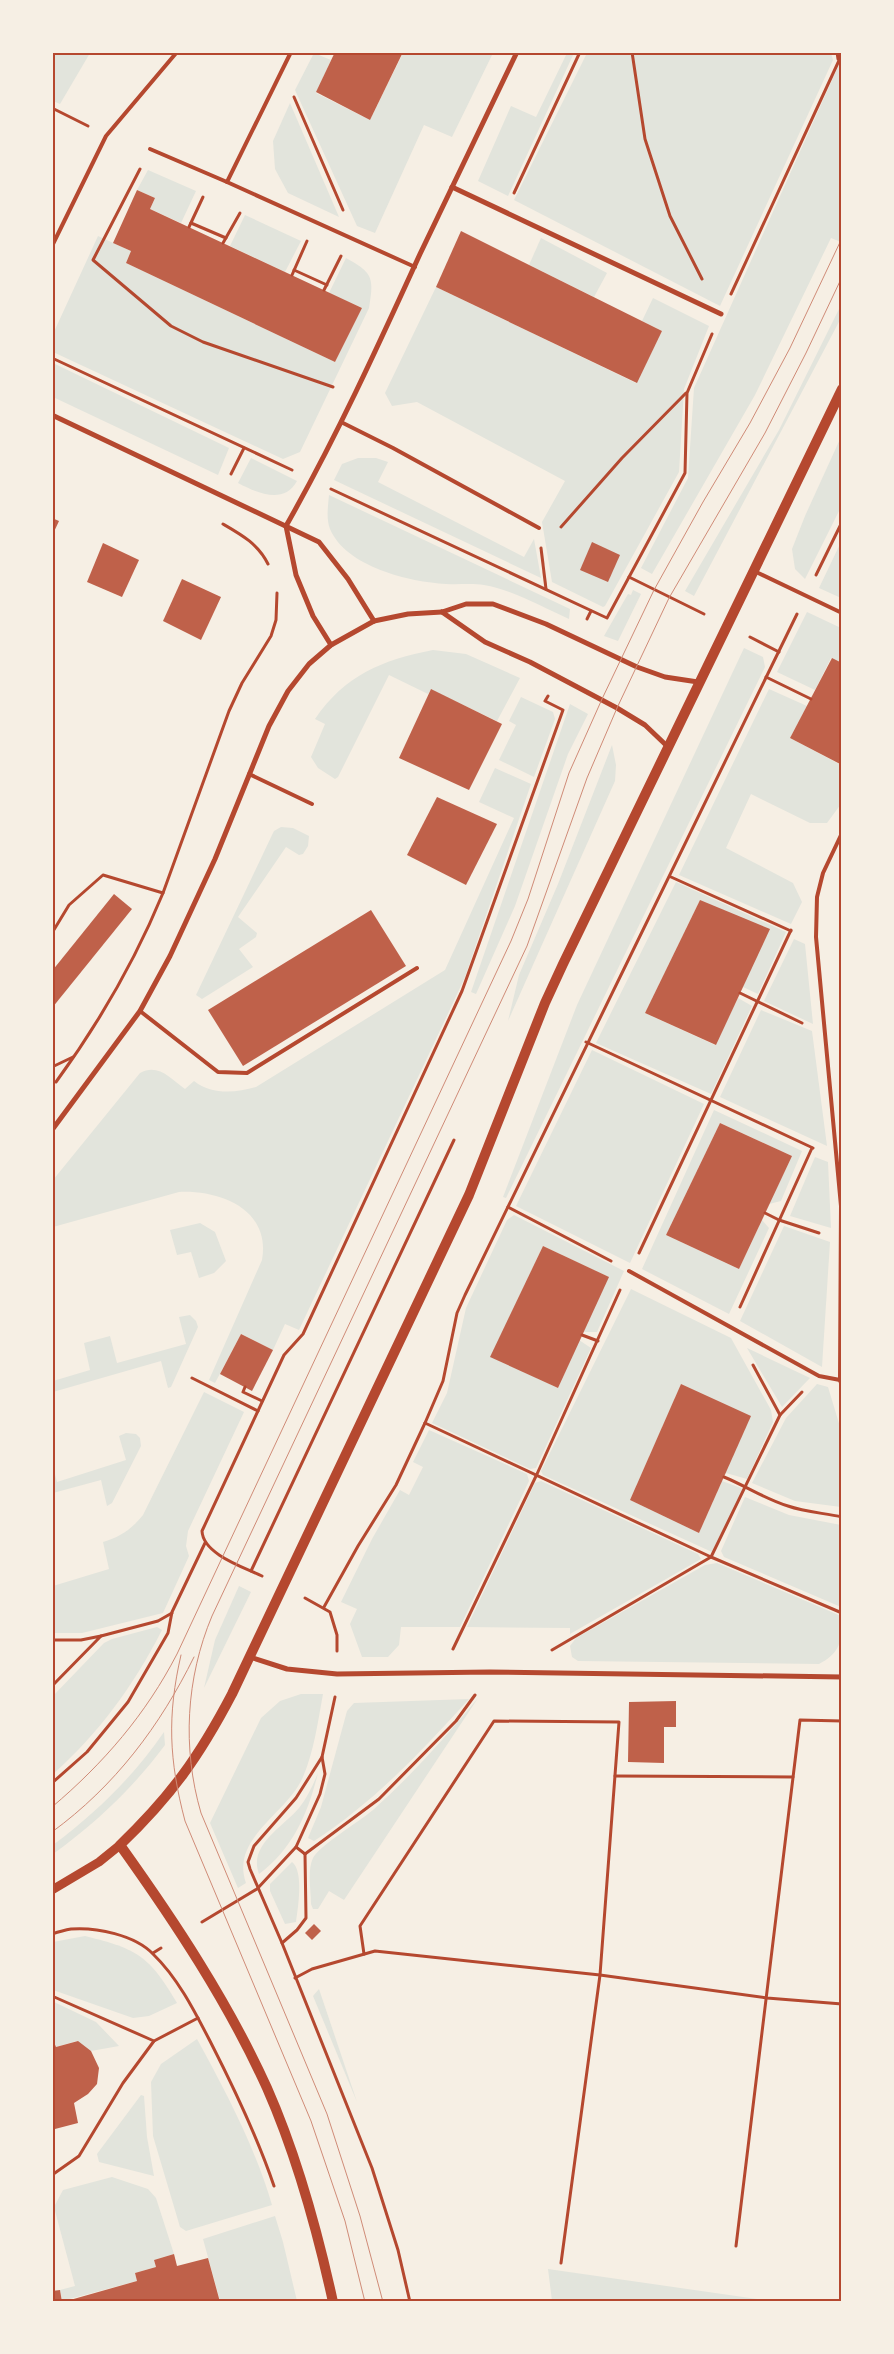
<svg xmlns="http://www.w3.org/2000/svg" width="894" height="2354" font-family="'Titillium Web',sans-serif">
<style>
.green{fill:#e2e4dc}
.building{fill:#bf614a}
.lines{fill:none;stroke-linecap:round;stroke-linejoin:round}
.path{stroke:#b5482f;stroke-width:3}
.service{stroke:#b5482f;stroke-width:4}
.minor{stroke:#b5482f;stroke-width:5}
.tertiary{stroke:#b5482f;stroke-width:9}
.secondary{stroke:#b5482f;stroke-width:10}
.tram{stroke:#cf8b77;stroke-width:1}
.neatline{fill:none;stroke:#b5482f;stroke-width:2}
</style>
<rect width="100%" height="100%" fill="#f6efe4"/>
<!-- green -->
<g class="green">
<polygon points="53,52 90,53 60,104 53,101"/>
<polygon points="314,53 331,60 316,93 370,120 403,53 493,53 452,137 424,125 375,233 357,226 295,90"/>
<polygon points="567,53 574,53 508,196 478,181 511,106 536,117"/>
<polygon points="587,53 831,53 833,60 720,306 514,200"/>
<polygon points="841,60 841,242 831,238 755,395 652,574 641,568 688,478 694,388"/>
<polygon points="290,103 339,217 288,193 275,169 273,141"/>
<polygon points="148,170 196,191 181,223 150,209 155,198 137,190"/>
<polygon points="245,215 301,241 285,272 230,246"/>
<path d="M98 236 131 251 126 263 335 362 362 308 329 293 346 258C373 273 374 277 369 308L300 452 283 459 53 352V334Z"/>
<polygon points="541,238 607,273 594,297 529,265"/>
<polygon points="436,287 636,383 662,331 642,321 653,298 709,326 684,389 679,472 605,606 603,607 552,582 542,522 565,481 417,402 392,406 385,393"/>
<polygon points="841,305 841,318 694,596 685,591 779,430"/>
<polygon points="53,363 229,448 218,475 53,397"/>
<polygon points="841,437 841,507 805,579 795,569 792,549 805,516"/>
<path d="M251 458 297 481C284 505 257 493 238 483Z"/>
<polygon points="358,458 376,458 388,462 378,482 524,557 534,539 541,578 334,480 342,464"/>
<path d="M329 495 570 609 569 619C542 607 513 590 484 585 471 583 459 585 446 584 410 582 346 567 330 529 326 519 328 506 329 495Z"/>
<polygon points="841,542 841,598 819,588"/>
<polygon points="633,590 641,594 618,641 604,636 628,594 631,595"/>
<polygon points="807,612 841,628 841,663 831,658 815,690 777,672"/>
<polygon points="744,648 763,657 765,667 506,1198 503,1197 577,1005"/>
<path d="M433 650 466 654 520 678 497 721 431 690 428 694 389 675 338 777 335 779 318 768 311 757 325 724 315 719C345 675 382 660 433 650Z"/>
<polygon points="769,689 807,706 790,738 841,765 841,804 827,823 810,823 751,794 726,848 793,883 802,902 791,924 679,875"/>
<polygon points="521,697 553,712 555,719 534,777 499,760 516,725 509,721"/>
<polygon points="570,704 588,714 568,754 515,906 476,994 471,992"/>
<polygon points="612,745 616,765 615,781 508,1021 519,975 558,884"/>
<path d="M495 768 531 784 465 977 452 1005 299 1330 285 1324 273 1350 241 1334 215 1383 209 1380 262 1260C271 1210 221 1190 179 1192L53 1227V1180L140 1073C158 1063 170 1078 185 1089L194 1081C212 1095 235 1093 256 1087L445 970 514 818 479 802Z"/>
<polygon points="281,827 293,828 309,836 308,846 303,854 299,855 286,847 238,917 257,933 256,937 239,949 253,967 202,999 196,995 272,835 274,831"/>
<polygon points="676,882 786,932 758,994 743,987 700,900 645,1013 715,1045 738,998 752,1006 711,1094 596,1043"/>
<polygon points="794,939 805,944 813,1024 764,1001"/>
<polygon points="761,1010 812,1031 827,1146 720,1097"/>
<polygon points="592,1050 704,1104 630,1263 516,1206"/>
<polygon points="714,1110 802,1151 781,1201 769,1204 792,1156 720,1123 666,1235 739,1269 762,1220 769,1228 729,1314 642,1269"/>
<polygon points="815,1157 828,1162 831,1228 790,1216"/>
<polygon points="514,1215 624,1271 597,1332 583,1332 608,1277 543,1246 491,1357 558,1388 579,1340 591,1348 536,1468 530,1469 432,1423 447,1393 466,1308 507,1220"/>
<polygon points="200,1223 215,1232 226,1261 214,1273 199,1278 191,1252 177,1255 170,1230"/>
<polygon points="784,1226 830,1242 822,1367 740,1321"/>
<polygon points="631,1289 731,1338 771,1410 773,1422 747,1479 726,1473 681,1385 630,1500 699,1533 722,1481 741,1488 743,1491 712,1552 543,1475 541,1471"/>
<polygon points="190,1315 196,1321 198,1327 171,1387 168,1388 161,1361 53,1392 53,1381 90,1370 84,1343 110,1336 117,1363 186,1344 179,1317"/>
<polygon points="747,1348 810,1378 782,1407"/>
<polygon points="817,1384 828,1387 841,1430 841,1507 795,1501 752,1483 786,1418"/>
<path d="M204 1392 244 1412 188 1531 186 1546 189 1556 163 1613 82 1633H53V1586L109 1569 103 1542C120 1537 132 1529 143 1515Z"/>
<polygon points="429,1430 527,1474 529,1481 460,1627 401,1627 399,1645 388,1657 362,1657 350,1624 357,1609 341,1602 372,1539 400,1490 409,1495 423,1467 413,1462"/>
<polygon points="126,1433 136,1434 140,1438 141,1446 112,1503 107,1506 101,1480 53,1493 53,1467 57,1482 126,1460 119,1436"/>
<polygon points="541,1481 698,1554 701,1559 570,1634 570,1628 467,1627 535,1483"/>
<polygon points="745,1497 789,1515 841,1525 841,1607 724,1557 721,1551"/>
<path d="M717 1563 841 1616C842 1639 842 1652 819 1664L578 1661 572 1657 570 1646 576 1638 705 1565Z"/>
<polygon points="239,1586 251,1592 204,1688 215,1640"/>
<path d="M157 1627 162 1630C134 1685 99 1733 53 1774V1696L104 1643 112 1639Z"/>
<path d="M301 1694H323C318 1721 314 1751 303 1777 287 1814 230 1838 246 1883L238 1888 210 1823 261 1718 280 1701Z"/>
<path d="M478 1698 344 1900 329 1891 318 1909H313L311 1904C311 1890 307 1871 313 1858 320 1845 359 1822 373 1810 411 1776 445 1738 478 1698Z"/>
<path d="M469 1699C422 1751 374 1802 314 1841L308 1838 321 1807 347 1711 354 1703Z"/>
<path d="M164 1732 165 1745C133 1788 96 1823 53 1854V1845C97 1812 133 1777 164 1732Z"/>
<path d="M318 1773C308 1813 293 1849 259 1874 248 1845 283 1827 299 1808 307 1798 313 1785 318 1773Z"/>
<path d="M292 1862C304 1871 298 1908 296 1922L285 1924 270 1891V1884Z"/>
<path d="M85 1936C138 1949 149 1956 177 2003L149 2016 133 2018 53 1990V1942Z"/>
<polygon points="319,1989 357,2102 313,1996"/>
<polygon points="52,2001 96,2022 119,2046 91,2051 77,2041 56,2047 53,2036"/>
<path d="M197 2039C226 2092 255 2147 272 2205L186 2231 180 2227 153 2136 151 2082 161 2064Z"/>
<polygon points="141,2095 144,2096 147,2137 154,2176 99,2162 97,2154"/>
<polygon points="112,2177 148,2189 156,2198 174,2254 154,2260 156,2267 135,2273 137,2281 62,2301 60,2290 75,2286 54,2207 63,2190"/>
<polygon points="275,2216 283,2242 297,2301 228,2302 227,2300 220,2301 203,2239"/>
<polygon points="548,2269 771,2301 552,2301"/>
</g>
<!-- building -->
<g class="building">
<polygon points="335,52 403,52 370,120 316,92"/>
<polygon points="137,190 155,198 150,209 362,308 335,362 126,263 131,251 113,243"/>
<polygon points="461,231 662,331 637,383 436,287"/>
<polygon points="52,518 59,521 52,536"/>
<polygon points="592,542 620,555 608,582 580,570"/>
<polygon points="103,543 139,560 122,597 87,582"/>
<polygon points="182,579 221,597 201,640 163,621"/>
<polygon points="832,658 842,663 842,765 790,738"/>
<polygon points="431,689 502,724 469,790 399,758"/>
<polygon points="437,797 497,824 466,885 407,855"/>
<polygon points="114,894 132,909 52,1008 52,971"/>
<polygon points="700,900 770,929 716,1045 645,1013"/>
<polygon points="371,910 406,966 243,1066 208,1010"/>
<polygon points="720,1123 792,1156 739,1269 666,1235"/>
<polygon points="543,1246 609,1277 558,1388 490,1357"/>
<polygon points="241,1334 273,1350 252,1391 220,1374"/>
<polygon points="681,1384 751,1416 699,1533 630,1500"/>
<polygon points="676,1701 676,1727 664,1727 664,1763 628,1762 629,1702"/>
<polygon points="314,1924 321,1931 312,1940 305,1933"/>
<polygon points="52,2037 56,2047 78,2041 91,2051 99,2068 97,2084 88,2094 74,2103 78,2123 55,2129 52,2132"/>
<polygon points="174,2254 177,2266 208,2258 220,2302 63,2302 137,2281 135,2273 156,2267 154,2260"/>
<polygon points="60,2290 62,2302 52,2302 52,2291"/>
</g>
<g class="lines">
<!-- path -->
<g class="path">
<polyline points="632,52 645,139 670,216 702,279"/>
<polyline points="837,52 838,59"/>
<polyline points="294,97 343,210"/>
<polyline points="52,108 88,126"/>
<polyline points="140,169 93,260 171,326 203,342 333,387"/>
<polyline points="514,193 580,52"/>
<polyline points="191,223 226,238"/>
<polyline points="189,227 203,197"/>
<polyline points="223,243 240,213"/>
<polyline points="294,270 327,285"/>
<polyline points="292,275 307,241"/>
<polyline points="324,290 341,256"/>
<polyline points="731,294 842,54"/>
<polyline points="52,358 292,470"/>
<polyline points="231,474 244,448"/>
<polyline points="331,489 607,618 685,473 687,393 712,334"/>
<path d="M223 524C242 535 258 544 268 564"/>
<polyline points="561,527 622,458 686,393"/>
<polyline points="541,548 546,589"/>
<polyline points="816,575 842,522"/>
<polyline points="629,577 704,614"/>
<polyline points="587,619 591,611"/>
<polyline points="750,637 779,652"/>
<polyline points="766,677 811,699"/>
<polyline points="671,877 791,931"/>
<polyline points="52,933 69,905 103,875 163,893 229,711 242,683 271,636 276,620 277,593"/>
<polyline points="740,993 802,1023"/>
<polyline points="586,1042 813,1148"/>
<polyline points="52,1067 73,1057"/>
<path d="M56 1082C99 1023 135 961 163 893"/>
<polyline points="508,1207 611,1261"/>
<polyline points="765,1213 779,1220 819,1233"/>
<polyline points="639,1253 791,930"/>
<polyline points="740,1307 812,1148"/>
<polyline points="582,1335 598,1341"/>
<polyline points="192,1378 258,1411"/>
<polyline points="245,1387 243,1392 262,1401"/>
<polyline points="780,1415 802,1392"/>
<polyline points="425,1423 711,1557 842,1613"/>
<path d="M724 1477C746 1486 765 1499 788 1506 805 1512 824 1513 842 1517"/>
<polyline points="251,1571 454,1140"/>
<path d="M262 1576C243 1567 203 1554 202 1531L284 1355 303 1334 462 991 563 710 545 701 548 696"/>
<polyline points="305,1598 330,1612 337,1635 337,1651"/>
<path d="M324 1607 358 1546 396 1485 425 1423 443 1381 457 1313 465 1295C576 1068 686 841 797 614"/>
<polyline points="101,1636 158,1621 172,1613"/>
<polyline points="52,1640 81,1640 101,1636 52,1686"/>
<polyline points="453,1649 537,1474 620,1290"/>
<polyline points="552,1650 711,1557 780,1415 753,1365"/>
<polyline points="322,1757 296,1798 254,1846 248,1862 250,1869 282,1943 372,2168 398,2250 410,2302"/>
<polyline points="615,1776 793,1777"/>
<polyline points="52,1783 87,1752 128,1702 168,1633 172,1612 205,1543"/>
<polyline points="296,1847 305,1854"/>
<polyline points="305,1854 379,1799 456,1721 475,1695"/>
<polyline points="202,1922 257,1889 296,1847 320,1794 325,1774 322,1757 335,1697"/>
<path d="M52 1934C58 1932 65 1930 71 1929 96 1927 135 1935 153 1954 178 1978 195 2012 211 2043 235 2090 257 2136 274 2186"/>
<polyline points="282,1943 297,1930 306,1918 305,1854"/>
<polyline points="153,1953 161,1948"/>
<polyline points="364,1954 360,1926 494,1721 619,1722 600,1975 561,2263"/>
<polyline points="295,1978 312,1969 375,1951 600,1975 767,1998 842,2004"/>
<polyline points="52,1996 154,2041 123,2083 79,2156 52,2175"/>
<polyline points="154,2041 198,2018"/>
<polyline points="736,2246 800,1720 842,1721"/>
</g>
<!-- service -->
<g class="service">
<polyline points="291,52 227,182 415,267"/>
<polyline points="150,149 227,182"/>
<polyline points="52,246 106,136 177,52"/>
<polyline points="341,422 393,448 539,528"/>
<polyline points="754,571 842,613"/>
<polyline points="249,774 312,804"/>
<polyline points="842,833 823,873 817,897 816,937 841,1206 840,1380 842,1386"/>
<polyline points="140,1011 218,1072 247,1073 417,968"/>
<polyline points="629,1271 819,1376 840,1380"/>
</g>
<!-- minor -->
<g class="minor">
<polyline points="452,187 721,314"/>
<polyline points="52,415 319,542 348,579 374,621"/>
<path d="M286 526C336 438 378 346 420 254 452 186 485 120 517 52"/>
<polyline points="286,526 296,575 313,616 331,645"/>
<polyline points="442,612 485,642 530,662 617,708 645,725 667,746"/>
<polyline points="52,1130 140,1011 170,956 215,859 269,726 288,691 309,664 331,645 374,621 408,614 442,612 466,604 493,604 546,624 637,667 665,677 698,682"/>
<polyline points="250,1657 287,1669 337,1674 490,1672 842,1677"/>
</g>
<!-- tertiary -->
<polyline class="tertiary" points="52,1890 99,1862 120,1845"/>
<!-- secondary -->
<path class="secondary" d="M333 2302C317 2229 297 2156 267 2088 228 2002 175 1922 120 1845 171 1796 199 1757 232 1694L469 1195 545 1003 563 964 842 389"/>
<!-- tram -->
<g class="tram">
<path d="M181 1655C167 1716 169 1760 185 1821L311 2121 345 2221 365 2302"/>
<path d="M52 1807C104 1763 146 1714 177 1654L511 941 528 899 569 773 602 699 654 590 703 502 750 423 790 348 842 238"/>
<path d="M52 1832C115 1786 160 1726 194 1657"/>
<path d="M383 2302 360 2216 327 2114 201 1813C182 1748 186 1678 212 1616L527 946 587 778 617 708 669 598 765 433 806 353 842 277"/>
</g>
</g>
<!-- border -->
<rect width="894" height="2354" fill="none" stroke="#f6efe4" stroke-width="108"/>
<rect x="54" y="54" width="786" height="2246" class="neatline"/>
</svg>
